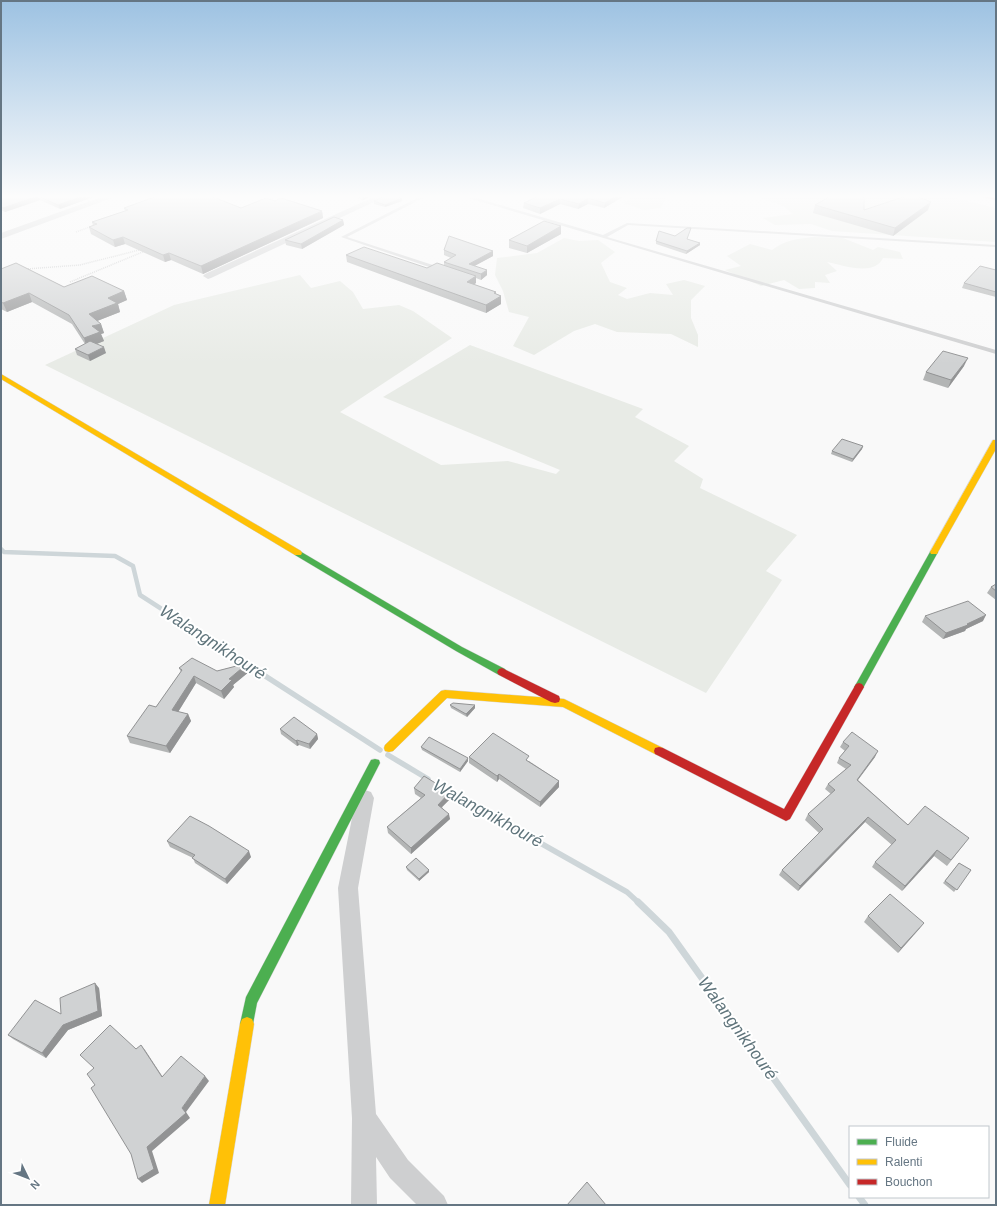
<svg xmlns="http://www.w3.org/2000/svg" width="997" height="1206" font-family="Helvetica,sans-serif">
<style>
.green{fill:#e8ebe6}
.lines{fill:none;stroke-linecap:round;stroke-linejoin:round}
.stream-far2{stroke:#ced6d9;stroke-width:4.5}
.stream-far1{stroke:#ced6d9;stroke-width:5.5}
.stream{stroke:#ced6d9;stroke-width:7}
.fast-casing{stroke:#d5d6d7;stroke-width:1}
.slow-casing{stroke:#d5d6d7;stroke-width:1}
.jam-casing{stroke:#d5d6d7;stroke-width:1}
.path{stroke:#cbcccd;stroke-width:1.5;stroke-dasharray:1 1;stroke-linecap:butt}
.lane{fill:#cecfd0;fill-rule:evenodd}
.street{fill:#cecfd0;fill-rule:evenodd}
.fast{fill:#4caf50;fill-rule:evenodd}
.slow{fill:#ffc107;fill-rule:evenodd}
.jam{fill:#c62828;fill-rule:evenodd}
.wall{fill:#b3b5b5}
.shaded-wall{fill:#929394}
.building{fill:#d0d2d3;stroke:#929394}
.labels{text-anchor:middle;stroke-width:4;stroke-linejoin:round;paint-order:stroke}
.near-water-label{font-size:17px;font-style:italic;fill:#60757c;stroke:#fff}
</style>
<rect width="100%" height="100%" fill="#f9f9f9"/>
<!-- green -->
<g class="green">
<polygon points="636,195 667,195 661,208 644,210 623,203"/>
<polygon points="732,195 942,195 996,208 996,242 832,231 811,224 775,225 763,218 793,214 783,206 761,198"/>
<path d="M813 237 843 238 873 250 878 247 900 252 903 259 883 258C874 277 843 265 827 262L837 271 825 275 830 283 815 282V288L799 289 784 280 761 286 725 270 741 266 727 256 750 244 772 250C785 240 797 239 813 237Z"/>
<polygon points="564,238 579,241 598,240 615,252 601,263 610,282 627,288 618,295 627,299 650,293 673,295 666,284 684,280 705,286 691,300 691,318 698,335 698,347 671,334 617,332 595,324 574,331 534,355 513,346 529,317 509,312 503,291 495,275 497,258 537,253"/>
<polygon points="300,275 311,288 340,281 353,292 363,309 399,305 413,311 452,338 340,412 441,465 508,461 556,474 560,470 383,397 470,345 643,409 635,417 689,446 674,461 703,479 700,488 797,535 766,571 782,580 706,693 45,365 174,305"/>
</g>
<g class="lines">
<!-- stream-far2 -->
<polyline class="stream-far2" points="1,549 4,552 115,556 133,566 140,595 244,662"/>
<!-- stream-far1 -->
<g class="stream-far1">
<polyline points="242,661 380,750"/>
<polyline points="388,755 428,779"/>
<polyline points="443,788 627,892 639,903"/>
</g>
<!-- stream -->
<g class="stream">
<polyline points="638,902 669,932 850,1185"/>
<polyline points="859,1197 865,1205"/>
</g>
<!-- fast casing -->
<g class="fast-casing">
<g id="fast">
<polygon points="934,549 938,552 862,690 856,690 854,687 856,684 930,552"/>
<polygon points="298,550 462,647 505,669 507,672 505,675 499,675 456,651 295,555 294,553"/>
<polygon points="375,759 379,760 380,763 257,1003 252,1029 247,1031 242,1029 240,1024 246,997 371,760"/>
</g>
</g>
<!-- slow casing -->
<g class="slow-casing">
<g id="slow">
<polygon points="1,374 301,551 302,553 301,555 295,555 1,379"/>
<polygon points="993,440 996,440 996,449 938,552 937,554 931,554 930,552"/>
<polygon points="445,690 564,699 663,748 664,751 663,754 659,755 655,754 563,707 447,698 393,751 389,752 385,751 384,748 385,745 441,691"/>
<polygon points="247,1017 252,1019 254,1024 225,1205 209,1205 240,1024 242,1019"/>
</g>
</g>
<!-- jam casing -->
<g class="jam-casing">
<g id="jam">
<polygon points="978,195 996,198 996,200 978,196"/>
<polygon points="502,668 559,696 560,699 559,702 555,703 551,702 499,675 497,672 499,669"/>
<polygon points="859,683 862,684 864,687 790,819 786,821 655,754 654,751 655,748 659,747 663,748 784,809 856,684"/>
</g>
</g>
<!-- path -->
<g class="path">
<polyline points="268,200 277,195"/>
<polyline points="76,232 95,225"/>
<polyline points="26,269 80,265 139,250"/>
<polyline points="70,282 145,251"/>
</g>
<!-- lane -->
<g class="lane">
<polygon points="423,195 429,195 347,237 442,268 442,270 438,270 341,237"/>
<polygon points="458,195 466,195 603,235 627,223 996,245 996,247 628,225 607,237 996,350 996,354"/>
</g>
<!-- street -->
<g class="street">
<polygon points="107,195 120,195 1,239 1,233"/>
<polygon points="378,195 389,195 211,278 208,279 203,276 205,274"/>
<polygon points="365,790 371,792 374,798 358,888 376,1114 408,1160 444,1196 448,1205 417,1205 390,1178 376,1157 377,1205 351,1205 352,1118 338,888 356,798 359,792"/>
</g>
<!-- fast -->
<use href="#fast" class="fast"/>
<!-- slow -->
<use href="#slow" class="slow"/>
<!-- jam -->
<use href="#jam" class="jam"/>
</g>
<!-- wall -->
<g class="wall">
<polygon points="1,195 99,195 60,209 40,200 5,212 1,210"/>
<polygon points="348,195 376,195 363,200"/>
<polygon points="531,195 626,195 604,208 588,204 578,209 560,204 540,214 523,208 524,203 535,197 531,196"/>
<polygon points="827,195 864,195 864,210 928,210 893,236 813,213 815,205 827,198"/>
<polygon points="275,201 322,211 323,218 203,274 171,260 165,262 125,244 115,247 91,234 89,227 93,226 92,222 125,211 124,208 241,208"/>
<polygon points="374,201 402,201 385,207 374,204"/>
<polygon points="343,220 344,225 302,249 286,245 285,240"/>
<polygon points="561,226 561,234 527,253 509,248 509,240"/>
<polygon points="691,228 687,239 700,243 700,245 686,254 656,244 656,241 675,236"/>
<polygon points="444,250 493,251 493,256 474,266 487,275 481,280 476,278 476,283 474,284 501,296 501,304 486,313 347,262 346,255 427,268 444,265 444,262 451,258 444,255"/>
<polygon points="1,269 64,287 124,291 127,300 118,304 120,312 97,321 101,324 104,333 101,334 104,341 96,344 106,353 90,361 77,355 75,349 85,344 72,324 32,302 7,312 1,309"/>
<polygon points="996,270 996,297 962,288 964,283"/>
<polygon points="964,366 948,388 923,380 926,372"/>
<polygon points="863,446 862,449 852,462 831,454 832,451"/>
<polygon points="996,584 996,600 987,593 991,587"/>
<polygon points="925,616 983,621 966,629 965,631 943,639 922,622"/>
<polygon points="248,663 250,671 233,685 234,687 224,699 196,683 178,712 188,714 191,721 170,753 130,743 127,736 156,707 181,672 179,668 217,671"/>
<polygon points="450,705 475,708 467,717 451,708"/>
<polygon points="280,729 317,734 318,739 310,749 299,745 297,746 281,734"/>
<polygon points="843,742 875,757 858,780 908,825 965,843 947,866 934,856 902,891 872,867 875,862 892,845 865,822 798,891 779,875 782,870 819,833 805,820 808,814 831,794 825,789 828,784 846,769 837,763 839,758 845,751 840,747"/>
<polygon points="421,747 468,761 460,772 422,750"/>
<polygon points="469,757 529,761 559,781 559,787 540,807 499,779 497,782 469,763"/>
<polygon points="414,788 450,792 451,798 442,807 450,819 411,854 388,833 387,827 421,798 415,794"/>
<polygon points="167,841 251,857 227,884 195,863 193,858 170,847"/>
<polygon points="959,863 971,870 954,892 943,883"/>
<polygon points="406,867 429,872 419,881 407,870"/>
<polygon points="868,916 920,928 898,953 864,922"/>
<polygon points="99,988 102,1016 68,1030 46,1058 13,1039 8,1035 61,1014"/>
</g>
<!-- shaded-wall -->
<g class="shaded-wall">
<polygon points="86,195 99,195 60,209 58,205"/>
<polygon points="364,195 376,195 363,200 362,196"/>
<polygon points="618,195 626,195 604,208 605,203"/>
<polygon points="38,196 40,200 5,212 3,208"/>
<polygon points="402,198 402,201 385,207 385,205"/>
<polygon points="588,198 588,204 578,209 579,204"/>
<polygon points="560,199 560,204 540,214 540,208"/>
<polygon points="931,202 928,210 893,236 895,228"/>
<polygon points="322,211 323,218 203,274 201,266 203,265"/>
<polygon points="343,220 344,225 302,249 301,244"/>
<polygon points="561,226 561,234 527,253 527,246"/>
<polygon points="123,237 125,244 115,247 113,240"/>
<polygon points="700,243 700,245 686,254 687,251"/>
<polygon points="493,251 493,256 469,269 469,264"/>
<polygon points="169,253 171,260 165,262 163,255"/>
<polygon points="487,270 487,275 481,280 481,274"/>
<polygon points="476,276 476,283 467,289 467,282"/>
<polygon points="124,291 127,300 118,304 120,312 92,323 89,314 108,298"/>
<polygon points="496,292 496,299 501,296 501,304 486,313 486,305 494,293"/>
<polygon points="29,293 32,302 7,312 3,303"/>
<polygon points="101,324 104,333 101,334 104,341 87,348 84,338 92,326"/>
<polygon points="104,347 106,353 90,361 88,355"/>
<polygon points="968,358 964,366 948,388 951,380"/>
<polygon points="863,446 862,449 852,462 853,459"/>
<polygon points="986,615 983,621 966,629 965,631 943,639 946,633"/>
<polygon points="248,663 250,671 233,685 234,687 224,699 221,691 229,679"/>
<polygon points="194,676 196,683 175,717 172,710"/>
<polygon points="475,705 475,708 467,717 466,714"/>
<polygon points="188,714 191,721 170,753 166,746"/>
<polygon points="317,734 318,739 310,749 309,744"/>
<polygon points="297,740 299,745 297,746 296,741"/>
<polygon points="878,751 875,757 854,785 857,780"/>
<polygon points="468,758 468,761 460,772 460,769"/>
<polygon points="499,774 499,779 497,782 497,776"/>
<polygon points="559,781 559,787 540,807 540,802"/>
<polygon points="450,792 451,798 439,810 438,805"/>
<polygon points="449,814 450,819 411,854 411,848"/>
<polygon points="868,817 865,822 798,891 800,886"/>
<polygon points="937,850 934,856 902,891 905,886"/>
<polygon points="249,851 251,857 227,884 225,879"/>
<polygon points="429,870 429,872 419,881 419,879"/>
<polygon points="924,923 920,928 898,953 901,948"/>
<polygon points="95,983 99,988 102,1016 68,1030 46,1058 42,1053"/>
<polygon points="141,1045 145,1050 166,1082 162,1077"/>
<polygon points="205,1076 209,1081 186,1112 190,1118 152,1151 159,1173 142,1183 138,1179 147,1147 182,1108"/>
</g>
<!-- building -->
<g class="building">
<polygon points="1,195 86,195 58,205 38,196 3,208 1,207"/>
<polygon points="160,195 208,195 241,208 266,198 275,201 281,198 322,211 201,266 169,253 163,255 123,237 113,240 89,227 97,224 92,222 128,210 124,208"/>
<polygon points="387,195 393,195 402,198 385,205 374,201"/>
<polygon points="540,195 618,195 605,203 588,198 579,204 560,199 540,208 524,203"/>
<polygon points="829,195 864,195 864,210 909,195 914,195 931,202 895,228 815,205 829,197"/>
<polygon points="334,217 343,220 301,244 285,240"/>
<polygon points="544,221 561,226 527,246 509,240"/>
<polygon points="687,228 691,228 687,239 700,243 687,251 656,241 659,231 675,236"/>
<polygon points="449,236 493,251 469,264 487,270 481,274 444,262 456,255 444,250"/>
<polygon points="364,247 427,268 437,263 476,276 467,282 496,292 494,293 501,296 486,305 346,255"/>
<polygon points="16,263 64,287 92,276 124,291 108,298 117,303 89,314 101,324 92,326 100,332 84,338 69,315 29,293 3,303 1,302 1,269"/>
<polygon points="980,266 996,270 996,292 964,283"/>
<polygon points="90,341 104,347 88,355 75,349"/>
<polygon points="943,351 968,358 951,380 926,372"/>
<polygon points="842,439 863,446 853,459 832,451"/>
<polygon points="996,584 996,591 991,587"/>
<polygon points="968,601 986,615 967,624 968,625 946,633 925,616"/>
<polygon points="192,658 217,671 248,663 229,679 232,680 221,691 194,676 172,710 188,714 166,746 127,736 149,705 156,707 182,670 179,668"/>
<polygon points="453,703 475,705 466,714 450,705"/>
<polygon points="294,717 317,734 309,744 297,740 296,741 280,729"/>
<polygon points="852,732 878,751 857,780 908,825 925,806 969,838 951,860 937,850 905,886 875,862 896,840 868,817 800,886 782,870 823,829 808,814 835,790 828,784 851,765 839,758 849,746 843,742"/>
<polygon points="493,733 529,756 526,760 559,781 540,802 499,774 497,776 469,757"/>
<polygon points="429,737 468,758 460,769 421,747"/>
<polygon points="424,776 450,792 438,805 449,814 411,848 387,827 425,795 414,788"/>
<polygon points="190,816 209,826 249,851 225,879 192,858 195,855 167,841"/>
<polygon points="416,858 429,870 419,879 406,867"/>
<polygon points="959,863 971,870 957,890 945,881"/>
<polygon points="890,894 924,923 901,948 868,916"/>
<polygon points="95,983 98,1011 63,1025 42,1053 8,1035 35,1000 61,1014 60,998"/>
<polygon points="110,1025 136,1049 141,1045 162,1077 181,1056 205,1076 182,1108 186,1113 147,1147 154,1169 138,1179 131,1154 91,1088 95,1085 87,1074 94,1068 80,1055"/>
<polygon points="587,1182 606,1205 567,1205"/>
</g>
<!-- sky -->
<linearGradient id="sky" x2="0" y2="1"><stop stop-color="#9dc2e2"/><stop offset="0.54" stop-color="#fcfcfc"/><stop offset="1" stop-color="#fcfcfc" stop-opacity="0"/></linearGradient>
<rect width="997" height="364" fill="url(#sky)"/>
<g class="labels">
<!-- near-water labels -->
<g class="near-water-label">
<text transform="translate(213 642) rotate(33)" y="6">Walangnikhouré</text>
<text transform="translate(488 813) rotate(29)" y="6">Walangnikhouré</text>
<text transform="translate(738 1028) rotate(54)" y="6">Walangnikhouré</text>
</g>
</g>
<!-- border -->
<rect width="997" height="1206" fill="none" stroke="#657683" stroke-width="4"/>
<!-- legend -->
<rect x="849" y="1126" width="140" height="72" fill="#ffffff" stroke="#c1c8cd"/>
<rect x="857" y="1139" width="20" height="6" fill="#4caf50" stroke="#c1c8cd"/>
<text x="885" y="1146" font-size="12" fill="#657683">Fluide</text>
<rect x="857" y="1159" width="20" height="6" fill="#ffc107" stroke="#c1c8cd"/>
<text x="885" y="1166" font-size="12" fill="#657683">Ralenti</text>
<rect x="857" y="1179" width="20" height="6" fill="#c62828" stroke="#c1c8cd"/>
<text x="885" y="1186" font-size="12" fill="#657683">Bouchon</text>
<!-- north arrow -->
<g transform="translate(28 1178) rotate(133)" stroke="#ffffff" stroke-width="3" paint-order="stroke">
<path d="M0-3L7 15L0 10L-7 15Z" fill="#657683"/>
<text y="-6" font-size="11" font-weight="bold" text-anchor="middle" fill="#657683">N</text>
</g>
</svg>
